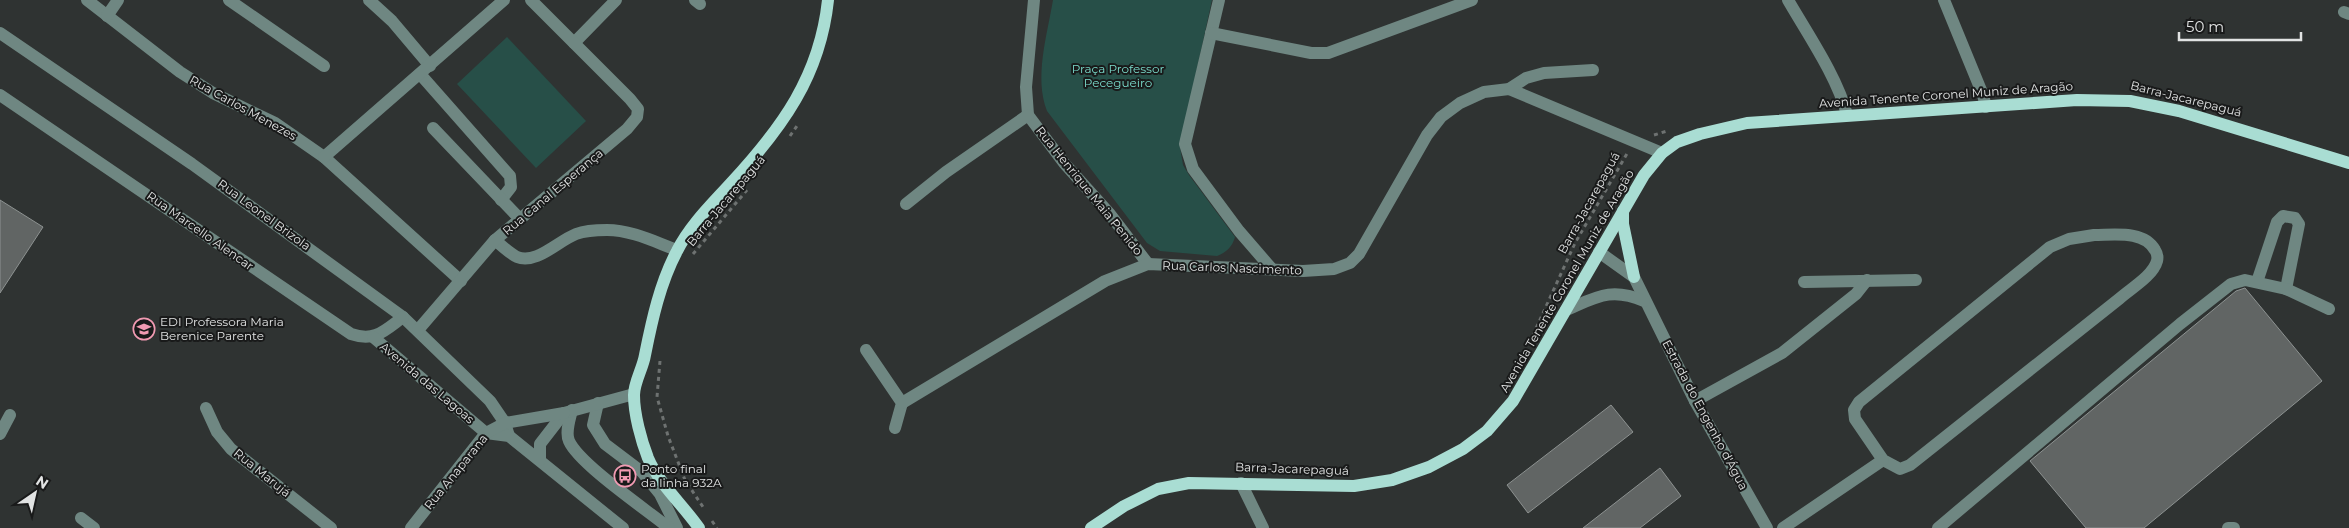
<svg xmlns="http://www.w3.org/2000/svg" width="2349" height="528" font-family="Montserrat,sans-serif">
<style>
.green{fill:#274f48}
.building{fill:#616564;stroke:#8d9291}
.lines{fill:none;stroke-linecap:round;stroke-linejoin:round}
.path{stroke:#6e7271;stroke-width:3;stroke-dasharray:4 4;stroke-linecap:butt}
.minor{stroke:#6f8782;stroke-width:12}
.major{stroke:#a9ddd3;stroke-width:12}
.labels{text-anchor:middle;stroke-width:4;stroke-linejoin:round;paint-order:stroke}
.park-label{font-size:12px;fill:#7adbcb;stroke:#191a1a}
.street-label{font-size:12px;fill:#e1e3e3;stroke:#191a1a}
.poi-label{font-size:12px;fill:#e1e3e3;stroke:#191a1a;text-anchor:start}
</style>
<rect width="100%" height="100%" fill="#2f3332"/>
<!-- green -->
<g class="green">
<path d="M1053 0H1212L1180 147 1183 165 1189 175 1235 237C1232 247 1227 252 1217 256L1160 251 1147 243 1047 111C1034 77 1047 36 1053 0Z"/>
<polygon points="507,37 586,121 536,168 457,84"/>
</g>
<!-- building -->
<g class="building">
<polygon points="0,200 43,227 0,293"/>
<polygon points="2245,288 2322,381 2144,528 2086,528 2030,461 2236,291"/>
<polygon points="1611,405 1633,432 1528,513 1507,485"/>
<polygon points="1660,468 1681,496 1640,528 1583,528"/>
</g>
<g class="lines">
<!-- path -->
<g class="path">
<polyline points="1654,135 1667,131"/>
<polyline points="790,136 799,123"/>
<polyline points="693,254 747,190"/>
<polyline points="1533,335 1575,243 1628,152"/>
<polyline points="660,361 657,397 668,436 685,480 703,507"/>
<polyline points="712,521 717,528"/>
</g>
<!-- minor -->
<g class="minor">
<polyline points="87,0 180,72 213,93 275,123 324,157 461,281"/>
<polyline points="229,0 324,66"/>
<polyline points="369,0 392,21 430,66"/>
<polyline points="695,0 700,4"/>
<polyline points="1034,0 1026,87 1028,115 1064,163 1109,213 1148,264"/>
<polyline points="1219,0 1185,144 1193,169 1239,231 1271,268"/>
<path d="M1788 0C1807 33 1838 78 1847 115"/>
<polyline points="1944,0 1983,95 1986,107"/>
<polyline points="2344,12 2349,14"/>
<polyline points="107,16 118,0"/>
<polyline points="0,33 192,164 403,317 490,401 505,423 509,436"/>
<polyline points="1211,33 1311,53 1328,53 1472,0"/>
<polyline points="574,43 616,0"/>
<polyline points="420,74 510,176 511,187 501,200"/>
<polyline points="1509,89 1662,153"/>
<path d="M0 95 351 334C375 342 384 331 403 317"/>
<polyline points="433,128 519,218"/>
<polyline points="324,157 504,0"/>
<polyline points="906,204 946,172 1028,115"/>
<path d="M2094 235C2114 235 2144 230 2155 250 2157 253 2158 257 2157 261 2153 276 2130 289 2119 299L1910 465 1900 469 1883 460 1855 419 1854 410 1859 402 2050 247 2069 239Z"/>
<path d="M495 240C502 246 509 253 517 257 536 265 558 241 576 234 584 231 598 230 607 230 631 230 655 242 677 250"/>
<polyline points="1599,252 1634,277 1695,401 1767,528"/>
<polyline points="1804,282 1916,280"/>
<polyline points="2257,282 2277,222 2283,216 2295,218 2299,224 2286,289"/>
<path d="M1566 310C1597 297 1611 287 1644 301"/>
<polyline points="418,330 495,240 627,129 637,117 638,109 630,99 531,0"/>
<polyline points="373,337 486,433 509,436 623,528"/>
<polyline points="866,350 902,403 895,428"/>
<polyline points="1695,401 1782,353 1856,294 1867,280"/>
<polyline points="598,403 593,425 605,444 642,472 660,494 677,528"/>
<polyline points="902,403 1105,281 1148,264 1303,271 1334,269 1350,263 1359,254 1427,135 1441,117 1460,103 1484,92 1509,89 1526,78 1544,73 1593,70"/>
<polyline points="206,408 217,432 231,449 331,528"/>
<path d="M572 410C570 419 565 432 569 441 579 464 647 510 669 528"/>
<polyline points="0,434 10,415"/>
<polyline points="540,460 540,444 564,413 634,394"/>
<polyline points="1241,483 1263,528"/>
<polyline points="81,518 94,528"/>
<polyline points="411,528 486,433 505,423 564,413"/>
<polyline points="1783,528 1883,460"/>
<polyline points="1938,528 2180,324 2231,284 2245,280 2286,289 2329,309"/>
<polyline points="2228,528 2234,528"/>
</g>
<!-- major -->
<g class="major">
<polyline points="1623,211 1623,224 1634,277"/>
<path d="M699 528C683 505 659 484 648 458 641 440 634 414 634 395 634 382 643 368 645 355 652 320 660 283 677 251 690 225 712 204 731 183 782 128 820 76 828 0"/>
<polyline points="1091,528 1124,506 1158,489 1189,483 1354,486 1392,480 1429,467 1463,449 1487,431 1513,401 1644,175 1662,153 1677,142 1700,134 1747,123 2077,100 2130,101 2179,111 2349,163"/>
</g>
</g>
<!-- icons -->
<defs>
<g id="school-ring" transform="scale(1.125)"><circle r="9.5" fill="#191a1a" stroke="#f19ab2" stroke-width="1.5"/><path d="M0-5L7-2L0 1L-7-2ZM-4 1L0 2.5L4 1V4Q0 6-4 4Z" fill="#f19ab2"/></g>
<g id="bus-ring" transform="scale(1.125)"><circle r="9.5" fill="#191a1a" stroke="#f19ab2" stroke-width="1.5"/><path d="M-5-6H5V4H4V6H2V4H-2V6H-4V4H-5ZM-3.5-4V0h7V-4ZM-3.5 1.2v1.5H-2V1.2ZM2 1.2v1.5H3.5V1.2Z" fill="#f19ab2"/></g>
</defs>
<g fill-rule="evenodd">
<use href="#school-ring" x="144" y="329"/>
<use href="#bus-ring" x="625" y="476"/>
</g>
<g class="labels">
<!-- park labels -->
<g class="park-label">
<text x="1118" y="73">Praça Professor<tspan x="1118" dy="14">Pecegueiro</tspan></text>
</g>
<!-- street labels -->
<g class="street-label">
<text transform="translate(1946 95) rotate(-4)" y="4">Avenida Tenente Coronel Muniz de Aragão</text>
<text transform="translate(2186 99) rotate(14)" y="4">Barra-Jacarepaguá</text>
<text transform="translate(243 108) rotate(29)" y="4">Rua Carlos Menezes</text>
<text transform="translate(1089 191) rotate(51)" y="4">Rua Henrique Maia Penido</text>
<text transform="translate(553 192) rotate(-40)" y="4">Rua Canal Esperança</text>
<text transform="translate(726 201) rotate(-50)" y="4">Barra-Jacarepaguá</text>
<text transform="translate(1589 203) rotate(-61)" y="4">Barra-Jacarepaguá</text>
<text transform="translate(264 215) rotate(36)" y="4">Rua Leonel Brizola</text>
<text transform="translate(200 231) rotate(35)" y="4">Rua Marcello Alencar</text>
<text transform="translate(1232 268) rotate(2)" y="4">Rua Carlos Nascimento</text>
<text transform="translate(1567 281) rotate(-60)" y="4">Avenida Tenente Coronel Muniz de Aragão</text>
<text transform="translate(427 383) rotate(40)" y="4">Avenida das Lagoas</text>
<text transform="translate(1705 415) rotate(62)" y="4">Estrada do Engenho d'Água</text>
<text transform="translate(1292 469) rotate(2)" y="4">Barra-Jacarepaguá</text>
<text transform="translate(456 472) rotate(-51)" y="4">Rua Anaparana</text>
<text transform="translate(262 473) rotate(39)" y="4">Rua Marujá</text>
</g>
<!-- poi labels -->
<g class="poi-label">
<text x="160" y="326">EDI Professora Maria<tspan x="160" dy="14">Berenice Parente</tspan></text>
<text x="641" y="473">Ponto final<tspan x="641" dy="14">da linha 932A</tspan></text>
</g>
</g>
<!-- north arrow -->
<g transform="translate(35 493) rotate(34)" stroke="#191a1a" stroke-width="4" paint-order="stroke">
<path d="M0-4L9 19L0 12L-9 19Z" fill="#e1e3e3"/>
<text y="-8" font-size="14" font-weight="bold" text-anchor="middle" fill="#e1e3e3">N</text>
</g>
<!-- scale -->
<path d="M2179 32v8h122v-8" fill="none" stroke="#e1e3e3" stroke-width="2.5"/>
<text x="2186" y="32" font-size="15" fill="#e1e3e3" stroke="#191a1a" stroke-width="4" paint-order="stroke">50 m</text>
</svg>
